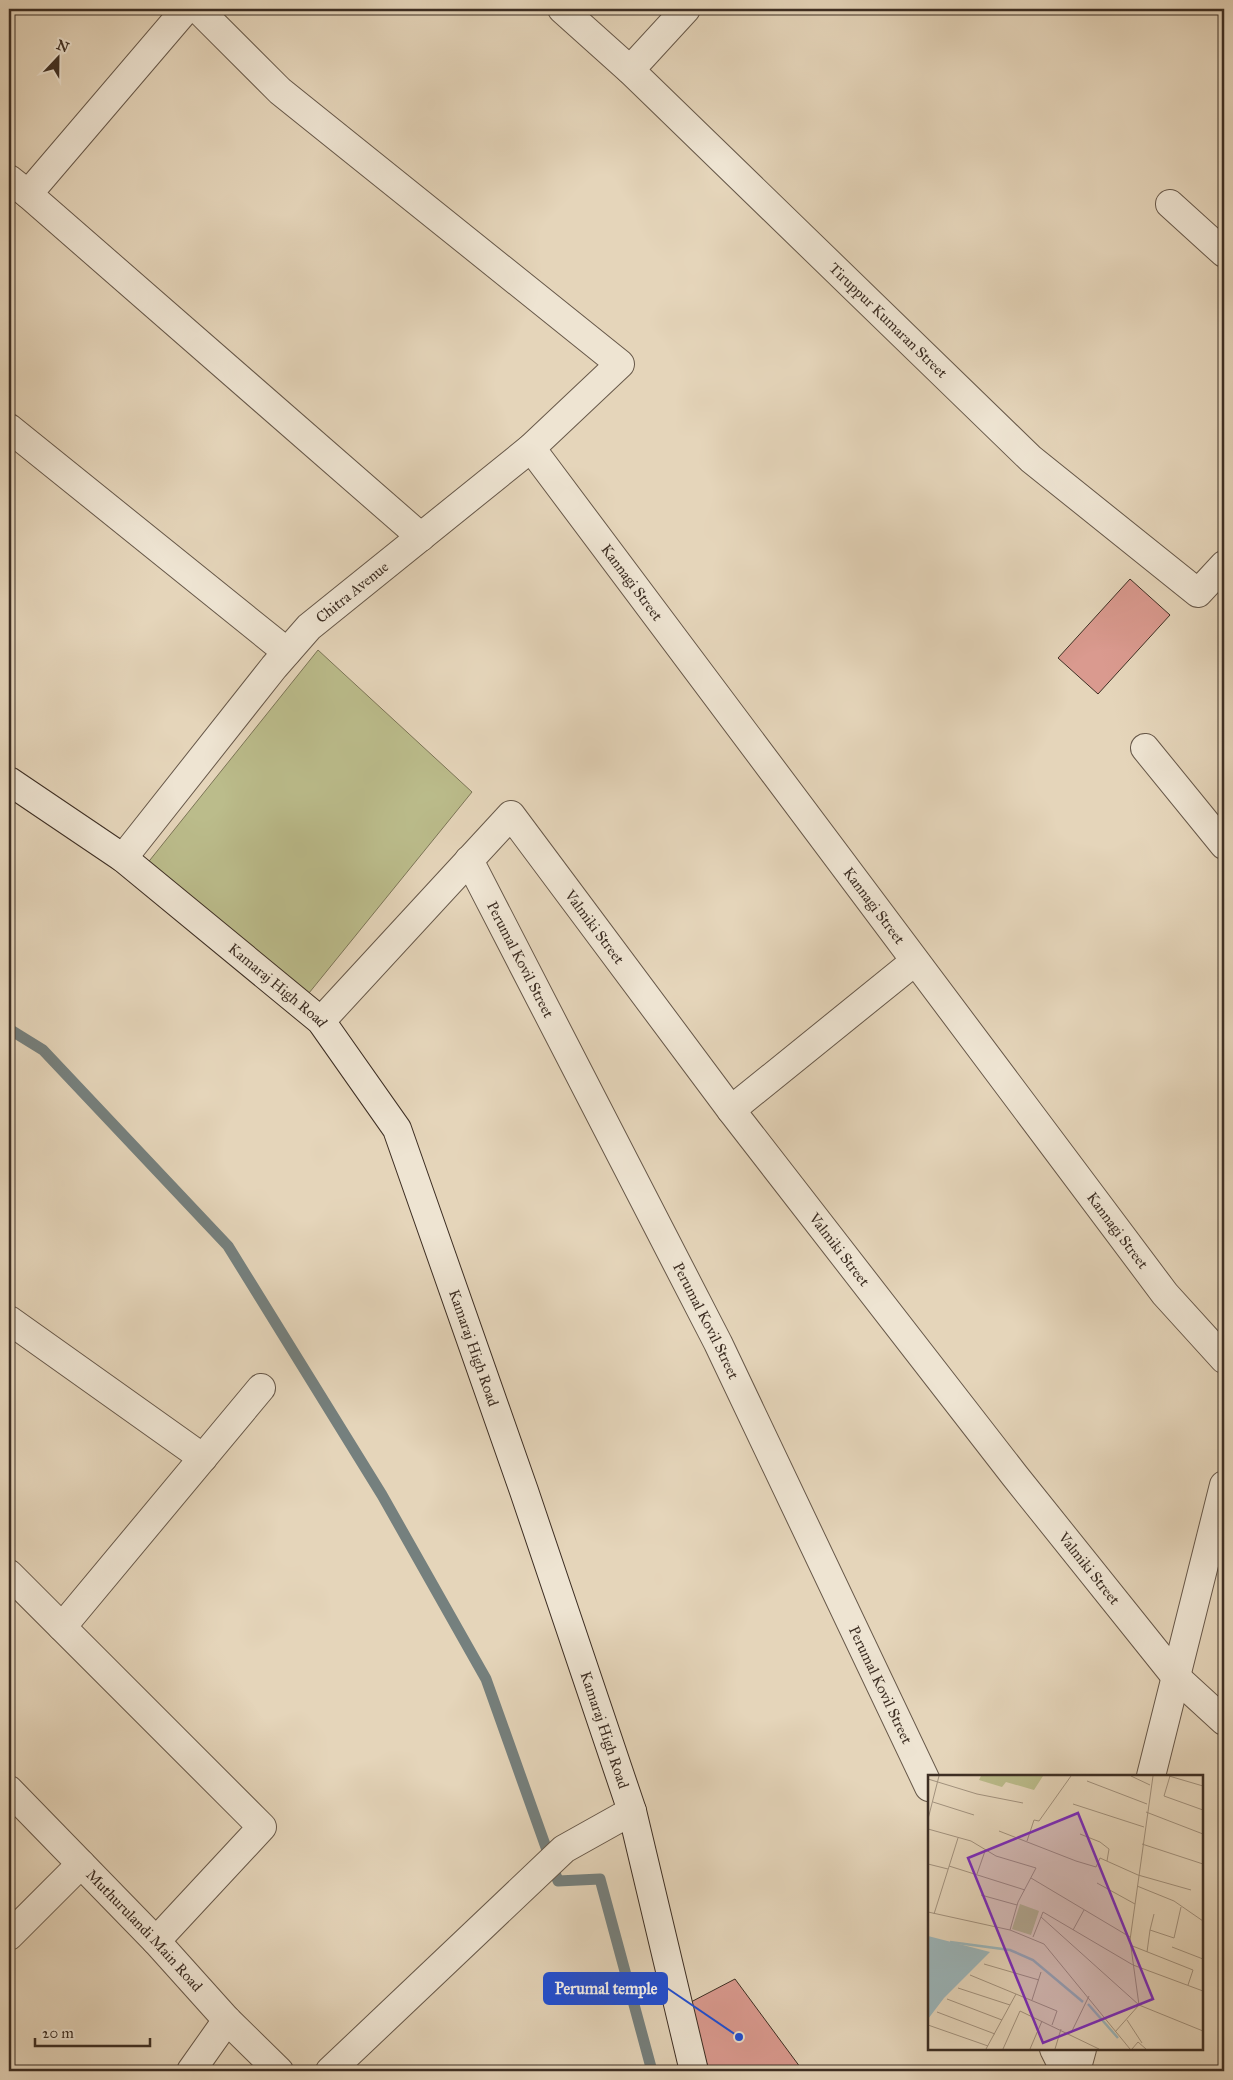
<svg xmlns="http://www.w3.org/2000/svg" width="1233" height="2080" font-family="'IM FELL Great Primer',serif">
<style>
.green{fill:#bbbc8b;stroke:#7c7557}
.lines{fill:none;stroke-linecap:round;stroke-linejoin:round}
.stream{stroke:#75807e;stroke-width:11}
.building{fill:#da9a8f;stroke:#3d2e23}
.street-casing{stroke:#675849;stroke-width:30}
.secondary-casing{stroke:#3d2e23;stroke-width:30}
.street{stroke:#eee4d2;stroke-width:28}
.secondary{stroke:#eee4d2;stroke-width:28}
.labels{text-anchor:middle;stroke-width:4;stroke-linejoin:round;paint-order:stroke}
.street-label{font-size:15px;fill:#3d2e23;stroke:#eee4d2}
.inset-river{fill:none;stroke:#9bb6bb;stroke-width:2.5}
.inset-road{fill:none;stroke:#a2927e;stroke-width:1}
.view{fill:#7b2cbf;fill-opacity:0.15;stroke:#7b2cbf;stroke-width:2.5}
.inset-edge{fill:none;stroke:#3d2e23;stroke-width:2.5}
.leader{fill:none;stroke:#1d4ed8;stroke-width:2}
.callout-dot{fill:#1d4ed8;stroke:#eee4d2;stroke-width:2}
.callout{fill:#1d4ed8;stroke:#1d4ed8;stroke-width:2}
.callout-label{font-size:16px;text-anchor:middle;font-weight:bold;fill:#fff}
</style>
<rect width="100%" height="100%" fill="#e5d5ba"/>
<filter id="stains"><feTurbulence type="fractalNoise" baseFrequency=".004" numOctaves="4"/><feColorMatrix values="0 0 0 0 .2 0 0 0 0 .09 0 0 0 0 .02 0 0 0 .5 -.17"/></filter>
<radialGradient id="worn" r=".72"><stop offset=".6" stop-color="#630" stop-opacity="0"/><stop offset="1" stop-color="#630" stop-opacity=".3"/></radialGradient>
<!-- green -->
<polygon class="green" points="318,650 472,792 309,993 146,865"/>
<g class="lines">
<!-- stream -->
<polyline class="stream" points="9,1029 43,1050 228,1246 382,1495 486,1679 558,1881 600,1879 652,2071"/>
</g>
<!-- building -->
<g class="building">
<polygon points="1130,579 1170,615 1098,694 1058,658"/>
<polygon points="735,1979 803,2071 709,2071 689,2003"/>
</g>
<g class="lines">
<!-- street casing -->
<g class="street-casing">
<g id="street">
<path id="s1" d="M562 9 630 70 1031 459 1198 593 1224 565"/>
<polyline points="630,70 686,9"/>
<polyline points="9,179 28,194 421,537"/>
<polyline points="28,194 186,9"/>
<polyline points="1170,204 1224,253"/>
<polyline points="9,428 287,652"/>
<path id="s2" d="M531 448 1165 1294 1224 1359"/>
<polyline points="1145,748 1224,845"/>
<path id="s3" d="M123 858 274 667 309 627 531 448 620 364 280 91 198 9"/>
<path id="s4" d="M469 860 718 1343 929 1787"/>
<path id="s5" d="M321 1021 511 815 731 1110 1015 1476 1176 1677 1224 1721"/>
<polyline points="731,1110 914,962"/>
<polyline points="9,1320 203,1458"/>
<polyline points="9,1574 262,1827 156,1941"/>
<polyline points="62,1627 261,1388"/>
<polyline points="1151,1776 1224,1485"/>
<path id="s6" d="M9 1790 156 1941 227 2020 279 2071"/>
<polyline points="9,1936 81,1864"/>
<polyline points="1054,2049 1065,2071"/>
<polyline points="191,2071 227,2020"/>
<polyline points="330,2071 564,1849 632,1811"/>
<polyline points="1076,2071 1082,2049"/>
</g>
</g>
<!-- secondary casing -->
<g class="secondary-casing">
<g id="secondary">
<path id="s7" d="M9 781 123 858 321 1021 397 1129 524 1491 632 1811 694 2071"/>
</g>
</g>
<!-- street -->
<use href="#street" class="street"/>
<!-- secondary -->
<use href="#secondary" class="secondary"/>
</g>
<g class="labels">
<!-- street labels -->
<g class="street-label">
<text dy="5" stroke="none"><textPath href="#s1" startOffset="451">Tiruppur Kumaran Street</textPath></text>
<text dy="5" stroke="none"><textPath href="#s2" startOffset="168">Kannagi Street</textPath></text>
<text dy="5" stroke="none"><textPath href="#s3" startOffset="352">Chitra Avenue</textPath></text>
<text dy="5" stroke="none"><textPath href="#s2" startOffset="572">Kannagi Street</textPath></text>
<text dy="5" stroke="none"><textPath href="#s5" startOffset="420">Valmiki Street</textPath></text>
<text dy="5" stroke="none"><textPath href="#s4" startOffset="112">Perumal Kovil Street</textPath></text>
<text dy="5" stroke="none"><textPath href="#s7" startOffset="338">Kamaraj High Road</textPath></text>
<text dy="5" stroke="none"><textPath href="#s2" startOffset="978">Kannagi Street</textPath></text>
<text dy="5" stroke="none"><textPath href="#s5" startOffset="825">Valmiki Street</textPath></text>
<text dy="5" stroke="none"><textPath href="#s4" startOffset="518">Perumal Kovil Street</textPath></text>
<text dy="5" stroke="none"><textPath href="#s7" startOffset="758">Kamaraj High Road</textPath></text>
<text dy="5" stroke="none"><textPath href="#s5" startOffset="1230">Valmiki Street</textPath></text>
<text dy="5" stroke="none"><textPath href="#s4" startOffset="922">Perumal Kovil Street</textPath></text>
<text dy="5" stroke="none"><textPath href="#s7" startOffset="1162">Kamaraj High Road</textPath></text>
<text dy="5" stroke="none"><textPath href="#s6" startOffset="195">Muthurulandi Main Road</textPath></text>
</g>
</g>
<!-- overview -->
<g transform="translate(928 1775)">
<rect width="275" height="275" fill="#e5d5ba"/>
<path d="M53 1H115L106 15 78 7 74 12 51 5ZM92 129 111 136 103 160 84 154Z" fill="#bbbc8b"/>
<path d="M0 161 62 177 16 223 0 244Z" fill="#9bb6bb"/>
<path class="inset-river" d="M22 167 82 175 105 185 155 227M160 229 190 263"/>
<path class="inset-road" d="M203 1 222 10M241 1 275 11M242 1 236 21 275 35M0 4 49 19 95 28M159 6 219 29M5 27 46 40M145 29 216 52M218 37 275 59M0 44 11 1M0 54 43 66 68 81 108 93 90 127 82 155M71 56 148 86 168 92 172 83 210 100 263 115M152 59 172 67 181 74 179 86M99 66 106 45 111 46 143 1M214 69 275 89M0 89 20 94M21 91 97 115M49 99 57 76M103 103 202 162M169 108 207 129M209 111 246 126 275 146M53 120 89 130M0 137 82 155 116 169 202 274M6 139 30 63M113 142 211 230 275 256M145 155 156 135M222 155 226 139M105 162 115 137 205 190 275 216M202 170 265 195 260 210M244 172 275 184M219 177 222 155 246 163 253 132M56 189 111 205M42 200 129 236 124 250M30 213 82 230M19 224 74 245M104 225 113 197M9 237 67 259M199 245 214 268M0 250 60 271M187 257 211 230 202 165 225 1M143 258 161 221M58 274 88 219M75 274 92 236 171 274M102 274 114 246M127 274 133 254M204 274 210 267 218 274"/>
<path class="view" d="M150 38 225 224 115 268 40 83Z"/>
<rect width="275" height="275" class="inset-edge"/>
</g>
<!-- callouts -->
<path class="leader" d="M739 2037L667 1988"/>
<circle class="callout-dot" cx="739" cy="2037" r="5"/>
<rect class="callout" x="544" y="1973" width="123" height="31" rx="5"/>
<g class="callout-label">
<text x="606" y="1994">Perumal temple</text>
</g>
<!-- margin -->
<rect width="1233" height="2080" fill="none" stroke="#e5d5ba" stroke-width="30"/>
<rect x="10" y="10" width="1213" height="2060" fill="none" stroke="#3d2e23" stroke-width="2.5"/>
<rect x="15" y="15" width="1203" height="2050" fill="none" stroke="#3d2e23"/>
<!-- north arrow -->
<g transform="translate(58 58) rotate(22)" stroke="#eee4d2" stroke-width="4" paint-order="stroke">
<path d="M0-4L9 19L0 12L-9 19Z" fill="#3d2e23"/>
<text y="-8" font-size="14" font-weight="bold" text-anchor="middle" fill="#3d2e23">N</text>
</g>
<!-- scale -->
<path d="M35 2038v8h115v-8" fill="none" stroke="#3d2e23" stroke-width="2.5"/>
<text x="42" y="2038" font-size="15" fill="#3d2e23" stroke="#eee4d2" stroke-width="4" paint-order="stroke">20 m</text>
<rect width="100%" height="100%" filter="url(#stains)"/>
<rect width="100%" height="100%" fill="url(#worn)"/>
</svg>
